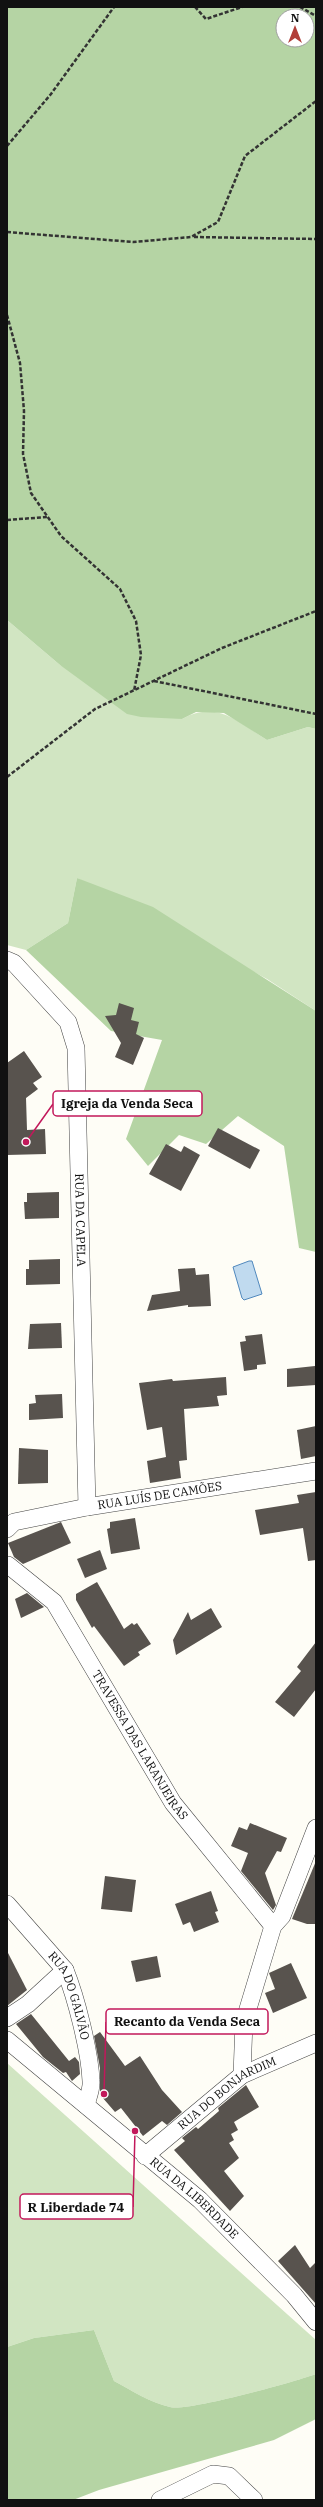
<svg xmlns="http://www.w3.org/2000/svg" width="323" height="2507" font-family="'IBM Plex Serif',serif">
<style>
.green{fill:#d1e5c2}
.forest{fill:#b5d4a4;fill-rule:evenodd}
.water{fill:#c0daef;stroke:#5088bd}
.building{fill:#58534e}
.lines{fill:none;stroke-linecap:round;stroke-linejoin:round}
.minor-casing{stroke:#444;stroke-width:18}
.path{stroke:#333;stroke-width:2.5;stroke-dasharray:4 2;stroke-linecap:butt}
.minor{stroke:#fff;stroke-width:17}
.labels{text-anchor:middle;stroke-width:4;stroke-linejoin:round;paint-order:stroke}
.street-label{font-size:12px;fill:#111;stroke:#fff}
.leader{fill:none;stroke:#c2185b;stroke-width:1.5}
.callout-dot{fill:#c2185b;stroke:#fff;stroke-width:1.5}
.callout{fill:#fff;stroke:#c2185b;stroke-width:1.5}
.callout-label{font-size:13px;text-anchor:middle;font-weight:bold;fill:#111}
</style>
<rect width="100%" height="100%" fill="#fefdf6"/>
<!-- green -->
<g class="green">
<path d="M7 620 60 665 182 719C217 700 237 721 267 740L308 727 316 729V1011L267 979 77 878 68 923 26 950 7 945Z"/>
<path d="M7 2063 316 2340V2374C294 2382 187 2412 170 2407 151 2403 131 2390 114 2381L94 2330 34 2338 7 2347Z"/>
</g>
<!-- forest -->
<g class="forest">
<path d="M7 7H316V729L308 727 267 740 224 713 196 712 182 719 141 717 127 714 60 665 7 620ZM283 16H307V40H283Z"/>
<polygon points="77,878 153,907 316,1011 316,1252 299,1248 284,1146 238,1116 206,1144 179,1135 148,1166 126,1139 162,1040 111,1031 26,950 68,923"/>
<path d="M94 2330 114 2381C131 2390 151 2403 170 2407 187 2412 294 2382 316 2374V2419L274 2440 99 2490 73 2500H7V2347L34 2338Z"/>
</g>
<!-- water -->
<polygon class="water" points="249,1261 252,1261 262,1294 244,1300 242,1298 233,1267"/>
<!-- building -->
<g class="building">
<polygon points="119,1003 134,1008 131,1020 139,1022 136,1034 144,1038 133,1065 115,1057 121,1043 105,1016 116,1015"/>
<polygon points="24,1051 42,1077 33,1083 38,1089 26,1098 27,1130 45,1129 46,1154 7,1155 7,1063"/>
<polygon points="218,1128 260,1150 250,1169 208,1146"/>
<polygon points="166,1144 181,1152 184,1146 200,1155 181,1191 149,1174"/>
<polygon points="59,1192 59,1218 25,1219 24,1202 27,1202 27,1193"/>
<polygon points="60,1259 60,1284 26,1285 26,1269 29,1269 29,1260"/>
<polygon points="195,1268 196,1275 209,1274 211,1306 188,1307 188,1305 147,1311 152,1295 180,1291 178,1269"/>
<polygon points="61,1323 62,1348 28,1349 30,1324"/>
<polygon points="262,1334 266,1364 257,1365 257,1369 244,1371 240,1342 246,1341 245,1336"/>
<polygon points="315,1366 316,1385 287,1387 287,1369"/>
<polygon points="226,1377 227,1395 217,1396 219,1406 184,1409 187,1460 179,1461 181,1478 150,1483 147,1461 166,1457 162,1427 147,1430 139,1383 172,1379 173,1381"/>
<polygon points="62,1394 63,1418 29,1420 29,1404 36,1403 35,1395"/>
<polygon points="316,1426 316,1456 301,1459 297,1430"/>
<polygon points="19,1448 48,1450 48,1483 18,1484"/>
<polygon points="316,1492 316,1560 308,1561 303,1528 260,1535 255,1510 299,1503 297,1495"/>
<polygon points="135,1518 140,1549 111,1554 107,1529 110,1528 110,1522"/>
<polygon points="61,1522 71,1543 23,1564 14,1557 8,1543"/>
<polygon points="100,1550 107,1569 85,1578 77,1559"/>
<polygon points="97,1582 124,1629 132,1623 134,1625 137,1623 151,1644 138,1652 140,1655 124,1666 94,1626 92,1628 76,1600 76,1594"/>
<polygon points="27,1593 44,1607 21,1618 15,1599"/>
<polygon points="211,1608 222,1627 176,1655 173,1640 188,1612 191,1620"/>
<polygon points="316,1642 316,1689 294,1717 275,1702 301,1671 297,1667"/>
<polygon points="250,1823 287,1838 281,1852 277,1851 265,1873 276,1905 273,1910 241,1871 248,1853 231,1846 239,1827 247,1830"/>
<polygon points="316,1861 316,1924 307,1924 292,1919"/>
<polygon points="105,1876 136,1880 132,1912 101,1909"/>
<polygon points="211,1891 218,1911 215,1912 219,1922 194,1932 190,1922 183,1925 175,1904"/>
<polygon points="7,1951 27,1990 7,2006"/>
<polygon points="157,1956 161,1977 136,1982 131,1961"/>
<polygon points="291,1963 307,1998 273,2013 265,1993 275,1989 269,1973"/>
<polygon points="31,2014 69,2061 75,2057 79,2062 80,2074 72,2081 66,2072 63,2073 43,2057 16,2024"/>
<polygon points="100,2032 125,2066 140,2056 162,2090 182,2112 167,2125 162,2121 143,2136 121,2108 115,2112 102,2097 100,2091 100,2068 94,2036"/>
<polygon points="246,2085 259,2107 234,2122 238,2130 231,2134 234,2140 229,2143 239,2158 224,2171 244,2196 230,2211 174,2150 185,2141 182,2138 196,2127 198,2129 219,2111 218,2108"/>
<polygon points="295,2245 310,2268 316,2262 316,2304 278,2261"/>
</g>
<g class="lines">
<!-- minor casing -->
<g class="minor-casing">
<g id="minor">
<path id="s1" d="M7 960 14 963 68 1022 76 1048 87 1507"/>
<path id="s2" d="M7 1529 14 1522 87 1507 316 1471"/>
<path id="s3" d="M8 1565 54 1602 173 1803 273 1926"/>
<path id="s4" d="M7 1904 65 1970C76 1997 90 2052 91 2081 92 2088 88 2097 86 2105"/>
<polyline points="7,2018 28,2004 65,1970"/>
<path id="s5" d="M7 2040 200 2200 294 2295 316 2322"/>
<polyline points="242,2075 244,2022 273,1926 282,1916 316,1828"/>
<path id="s6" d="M145 2156 242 2075 316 2043"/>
<polyline points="160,2500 213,2474 229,2476 254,2500"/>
</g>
</g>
<!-- path -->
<g class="path">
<polyline points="195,7 206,19 242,7"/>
<polyline points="300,7 316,16"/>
<polyline points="7,146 51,94 114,7"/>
<polyline points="7,232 133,242 191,237 218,222 245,156 316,101"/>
<polyline points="194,237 316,239"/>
<polyline points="7,315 20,363 24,411 23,454 31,493 61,536 120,589 136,621 141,655 134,691"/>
<polyline points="7,520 47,517"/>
<polyline points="154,681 316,714"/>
<polyline points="7,777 95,709 222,648 316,611"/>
</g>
<!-- minor -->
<use href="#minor" class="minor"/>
</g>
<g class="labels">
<!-- street labels -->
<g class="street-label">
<text dy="4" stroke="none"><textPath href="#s1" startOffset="287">RUA DA CAPELA</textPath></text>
<text dy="4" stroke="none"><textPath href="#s2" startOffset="158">RUA LUÍS DE CAMÕES</textPath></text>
<text dy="4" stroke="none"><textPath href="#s3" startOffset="226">TRAVESSA DAS LARANJEIRAS</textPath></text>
<text dy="4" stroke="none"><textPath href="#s4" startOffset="113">RUA DO GALVÃO</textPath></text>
<text dy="4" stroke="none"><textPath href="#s6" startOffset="104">RUA DO BONJARDIM</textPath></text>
<text dy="4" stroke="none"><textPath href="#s5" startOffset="245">RUA DA LIBERDADE</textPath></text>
</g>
</g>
<!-- callouts -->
<path class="leader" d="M26 1142L53 1104M104 2094L106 2022M135 2131L133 2207"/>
<g class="callout-dot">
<circle cx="26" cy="1142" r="4"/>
<circle cx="104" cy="2094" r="4"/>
<circle cx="135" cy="2131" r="4"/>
</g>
<g class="callout">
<rect x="53" y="1091" width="149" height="25" rx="4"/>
<rect x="106" y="2009" width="162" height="25" rx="4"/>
<rect x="20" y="2194" width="113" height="25" rx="4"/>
</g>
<g class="callout-label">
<text x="127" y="1108">Igreja da Venda Seca</text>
<text x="187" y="2026">Recanto da Venda Seca</text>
<text x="76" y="2212">R Liberdade 74</text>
</g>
<!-- border -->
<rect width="323" height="2507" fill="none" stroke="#111111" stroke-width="16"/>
<!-- north arrow -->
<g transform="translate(295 28)"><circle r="19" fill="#ffffff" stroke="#a0a0a0"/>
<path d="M0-3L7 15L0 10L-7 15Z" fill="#b13e39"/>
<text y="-6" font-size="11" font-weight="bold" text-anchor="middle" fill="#111111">N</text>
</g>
</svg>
